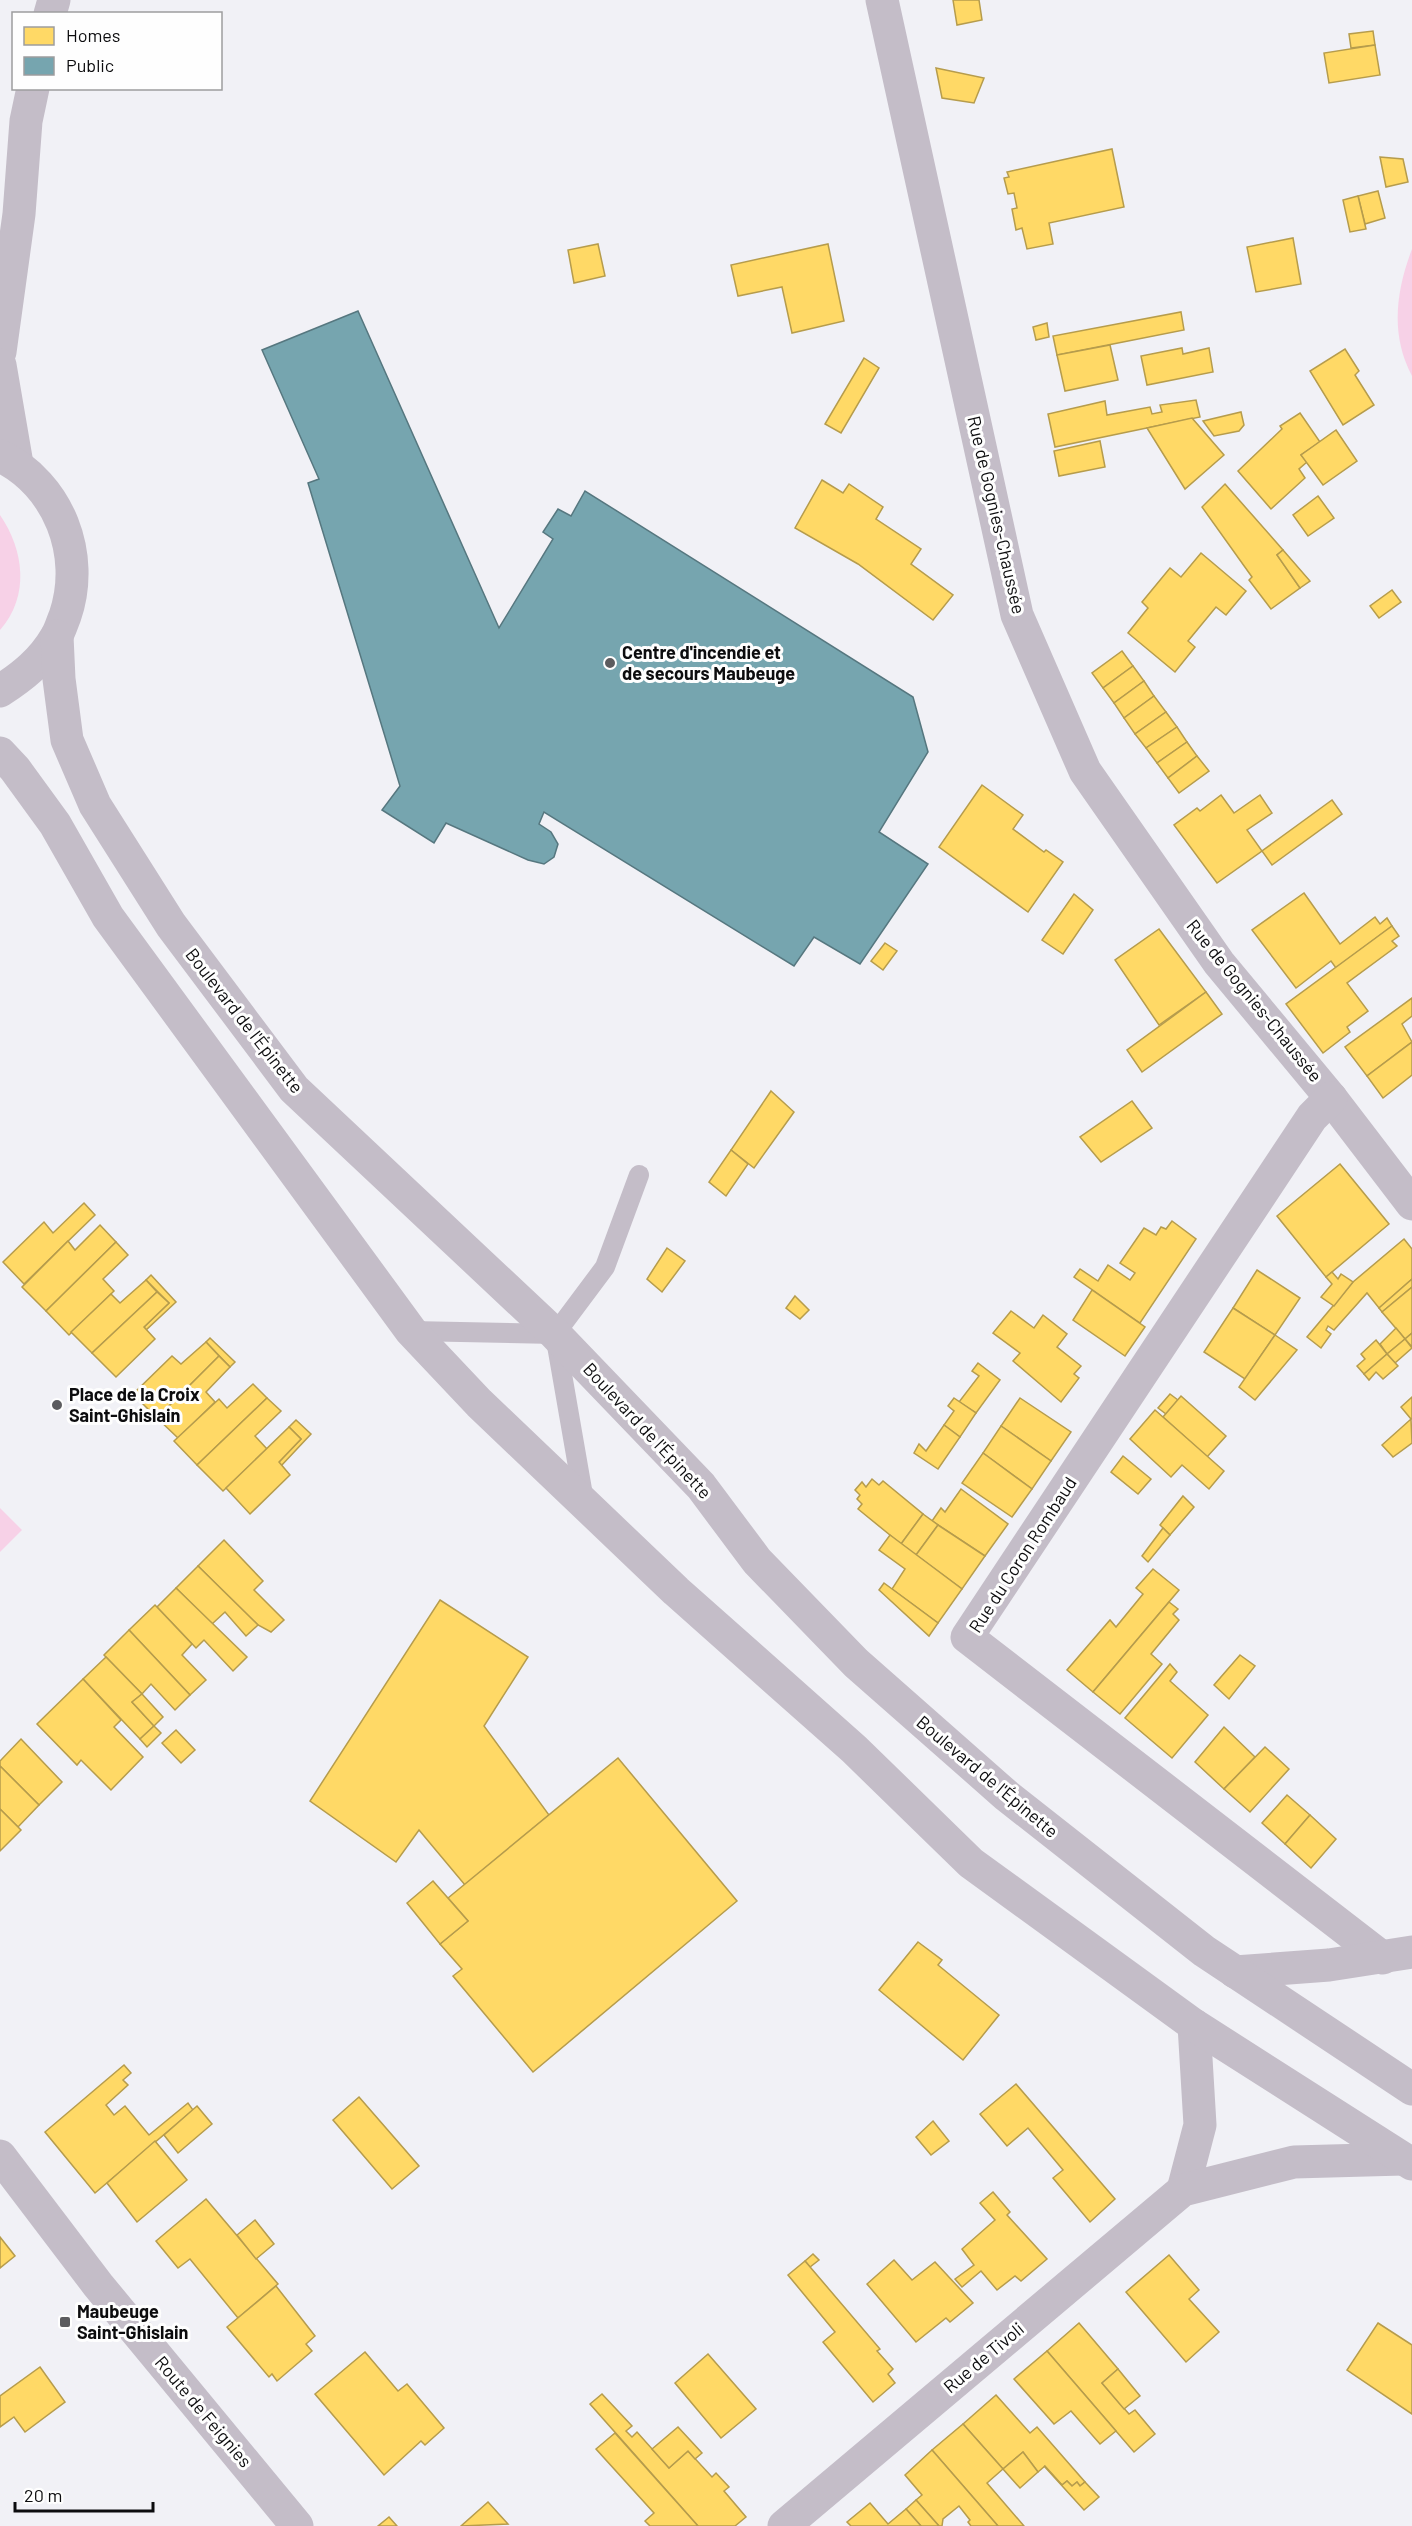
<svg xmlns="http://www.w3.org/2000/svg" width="1412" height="2526" font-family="Barlow,sans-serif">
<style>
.green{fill:#f7d1e7}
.homes{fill:#ffd966;stroke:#b69c4c;stroke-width:1.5}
.public{fill:#76a5af;stroke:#56777f;stroke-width:1.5}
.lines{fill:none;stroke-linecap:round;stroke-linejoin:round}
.service{stroke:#c4bdc8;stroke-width:20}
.minor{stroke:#c4bdc8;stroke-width:33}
.tertiary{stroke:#c4bdc8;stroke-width:33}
.poi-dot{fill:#5c5c5f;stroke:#fefefe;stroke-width:2}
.labels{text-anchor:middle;stroke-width:6;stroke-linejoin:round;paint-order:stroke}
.street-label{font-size:18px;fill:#0c0c0e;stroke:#fefefe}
.poi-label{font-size:18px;font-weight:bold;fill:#0c0c0e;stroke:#fefefe;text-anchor:start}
</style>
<rect width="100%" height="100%" fill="#f1f1f6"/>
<!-- green -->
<g class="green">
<path d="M1412 249V376C1390 335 1396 291 1412 249Z"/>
<path d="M0 515C24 550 30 596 0 630Z"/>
<polygon points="0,1508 22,1530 0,1552"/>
</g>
<!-- homes -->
<g class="homes">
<polygon points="953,0 979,0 982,20 957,25"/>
<polygon points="1373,31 1375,45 1351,48 1349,34"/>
<polygon points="1375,45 1380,75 1329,83 1324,53"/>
<polygon points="936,68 984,78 974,103 942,98"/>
<polygon points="1112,149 1124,207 1049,223 1053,244 1027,249 1022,228 1016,230 1012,209 1017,208 1014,193 1008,194 1004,178 1009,177 1007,172"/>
<polygon points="1380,157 1403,159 1408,182 1386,187"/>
<polygon points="1378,191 1385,218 1365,224 1358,196"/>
<polygon points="1358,196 1366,229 1350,232 1343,200"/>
<polygon points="1293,238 1301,284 1256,292 1247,247"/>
<polygon points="598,244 605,276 574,283 568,250"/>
<polygon points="828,244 844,321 792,333 782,287 738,296 731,265"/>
<polygon points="1181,312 1184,330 1057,355 1053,336"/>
<polygon points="1047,323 1049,337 1036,340 1033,327"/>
<polygon points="1110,345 1118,380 1065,391 1057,355"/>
<polygon points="1182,348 1183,354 1209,348 1213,372 1147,385 1141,356"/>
<polygon points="1345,349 1359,371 1355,375 1374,405 1343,425 1310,371"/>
<polygon points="864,358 879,368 841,433 825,424"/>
<polygon points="1196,400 1200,417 1055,447 1048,414 1105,401 1107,415 1150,407 1152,414 1162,412 1160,405"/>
<polygon points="1241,412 1244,425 1239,431 1214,436 1203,421"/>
<polygon points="1300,413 1320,442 1301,455 1307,462 1299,469 1305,478 1271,509 1238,471 1282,429 1280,426"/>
<polygon points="1192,418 1224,455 1185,489 1147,428"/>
<polygon points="1336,430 1357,461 1323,485 1301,455"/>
<polygon points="1100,441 1105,467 1059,476 1054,451"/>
<polygon points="822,480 843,493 849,484 883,507 876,519 921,549 911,564 953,595 933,620 858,564 795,528"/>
<polygon points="1225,484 1283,550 1277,555 1300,588 1271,609 1249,580 1252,577 1202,507"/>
<polygon points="1318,496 1334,518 1308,536 1293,515"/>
<polygon points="1283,550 1310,581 1300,588 1277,555"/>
<polygon points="1201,553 1246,591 1226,615 1216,607 1188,641 1195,647 1175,672 1128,633 1148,608 1142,602 1170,568 1181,577"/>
<polygon points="1392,590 1401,602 1379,618 1370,606"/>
<polygon points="1122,651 1133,666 1103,688 1092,673"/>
<polygon points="1133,666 1144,681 1114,703 1103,688"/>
<polygon points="1144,681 1154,696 1124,718 1114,703"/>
<polygon points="1154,696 1166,712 1135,734 1124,718"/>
<polygon points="1166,712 1177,727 1146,748 1135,734"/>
<polygon points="1177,727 1187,742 1157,763 1146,748"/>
<polygon points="1187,742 1197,756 1168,778 1157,763"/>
<polygon points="1197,756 1209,771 1179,793 1168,778"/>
<polygon points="982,785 1023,815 1013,829 1044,852 1046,850 1063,862 1028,912 939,847"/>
<polygon points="1221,795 1234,813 1260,795 1272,813 1247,830 1262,851 1217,883 1174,825 1197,808 1200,811"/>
<polygon points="1332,800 1342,814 1272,865 1262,851"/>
<polygon points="1304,893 1340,944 1375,917 1380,924 1387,918 1392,926 1336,968 1331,961 1296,988 1252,930"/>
<polygon points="1074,894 1093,910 1063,954 1042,940"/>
<polygon points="1392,926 1399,936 1392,941 1397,946 1347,983 1368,1011 1347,1027 1350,1032 1323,1053 1286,1004"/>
<polygon points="1159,929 1206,992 1159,1025 1115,960"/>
<polygon points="885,943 897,951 883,970 871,961"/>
<polygon points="1206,992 1222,1014 1142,1072 1127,1050"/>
<polygon points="1412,998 1412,1016 1402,1024 1412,1042 1367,1076 1345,1047"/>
<polygon points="1412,1042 1412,1075 1383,1098 1367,1076"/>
<polygon points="771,1091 794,1112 754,1168 731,1150"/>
<polygon points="1132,1101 1152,1128 1101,1162 1080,1137"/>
<polygon points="731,1150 748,1164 726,1196 709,1182"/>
<polygon points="1340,1164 1389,1224 1326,1277 1277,1216"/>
<polygon points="84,1203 95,1215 24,1284 3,1262 44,1222 53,1233"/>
<polygon points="1172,1221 1196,1239 1140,1323 1074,1277 1080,1269 1098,1281 1108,1265 1130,1280 1135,1273 1120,1263 1144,1228 1156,1235 1161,1227 1166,1229"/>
<polygon points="100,1225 116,1242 46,1311 22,1287 68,1241 75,1250"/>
<polygon points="1404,1239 1412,1249 1412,1279 1379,1308 1367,1293 1334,1330 1328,1326 1326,1330 1331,1334 1321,1348 1307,1337 1353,1282"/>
<polygon points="116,1242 128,1255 103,1279 114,1291 69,1335 46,1311"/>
<polygon points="667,1248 685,1261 662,1292 647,1279"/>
<polygon points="1257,1270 1300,1298 1275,1335 1233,1308"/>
<polygon points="1332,1272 1338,1279 1341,1274 1353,1282 1334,1306 1321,1297 1332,1284 1326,1277"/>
<polygon points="151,1275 176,1302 146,1330 144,1327 169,1303 146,1280"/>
<polygon points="1412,1279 1412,1287 1382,1312 1379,1308"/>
<polygon points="146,1280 157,1292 92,1353 71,1332 111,1294 120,1303"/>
<polygon points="1412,1287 1412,1333 1405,1339 1382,1312"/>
<polygon points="1092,1290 1145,1327 1125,1356 1073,1320"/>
<polygon points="157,1292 169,1303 144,1327 155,1339 116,1377 92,1353"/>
<polygon points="795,1296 809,1310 800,1319 786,1308"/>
<polygon points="1233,1308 1275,1335 1245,1379 1204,1352"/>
<polygon points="1011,1311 1034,1328 1043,1315 1067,1334 1057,1347 1081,1366 1074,1374 1079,1378 1061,1402 1013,1361 1020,1353 993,1333"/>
<polygon points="1396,1328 1405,1339 1387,1354 1380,1344"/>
<polygon points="1412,1333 1412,1347 1405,1339"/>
<polygon points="1275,1335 1297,1350 1255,1400 1239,1387"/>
<polygon points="210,1338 235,1362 230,1367 206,1342"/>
<polygon points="1405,1339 1412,1348 1395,1363 1387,1354"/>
<polygon points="1376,1340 1387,1354 1364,1374 1357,1366 1365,1359 1361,1354"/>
<polygon points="206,1342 219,1356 157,1418 133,1394 172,1356 181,1364"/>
<polygon points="1387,1354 1398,1366 1383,1379 1376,1372 1369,1380 1364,1374"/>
<polygon points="219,1356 230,1367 206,1392 215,1402 178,1438 157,1418"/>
<polygon points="978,1363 1000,1380 976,1413 959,1402 979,1376 972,1371"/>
<polygon points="253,1384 267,1398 197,1465 174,1441 219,1399 227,1408"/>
<polygon points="1170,1394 1178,1400 1166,1414 1158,1408"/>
<polygon points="1181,1396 1226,1436 1207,1457 1163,1417"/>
<polygon points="1412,1397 1412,1419 1411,1419 1401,1407"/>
<polygon points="267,1398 281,1411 255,1436 267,1449 223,1491 197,1465"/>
<polygon points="954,1398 976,1413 960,1437 944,1425 954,1411 948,1406"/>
<polygon points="1020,1398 1071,1432 1051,1461 1001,1426"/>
<polygon points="1155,1410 1224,1471 1209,1489 1182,1465 1171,1477 1130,1439"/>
<polygon points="1411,1419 1412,1443 1393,1457 1382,1445"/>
<polygon points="296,1420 311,1434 281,1466 279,1462 301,1439 289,1427"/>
<polygon points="944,1425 960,1437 938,1469 914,1453 919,1444 926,1451"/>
<polygon points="1001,1426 1051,1461 1032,1489 983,1453"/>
<polygon points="289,1427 301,1439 279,1462 290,1475 250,1514 226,1488"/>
<polygon points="983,1453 1032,1489 1012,1517 962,1483"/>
<polygon points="1123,1456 1151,1479 1138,1494 1111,1472"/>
<polygon points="872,1479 879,1485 883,1481 923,1514 901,1544 858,1509 862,1504 857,1499 860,1495 855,1490 862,1482 866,1487"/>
<polygon points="961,1489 1008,1524 985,1556 932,1521 941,1508 945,1512"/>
<polygon points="1183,1496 1194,1507 1170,1535 1160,1525"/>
<polygon points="923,1514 938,1525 916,1555 901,1544"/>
<polygon points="938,1525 985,1556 962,1589 916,1555"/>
<polygon points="1163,1528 1170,1535 1148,1562 1142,1556"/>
<polygon points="890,1535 962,1589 938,1623 892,1589 905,1569 879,1550"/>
<polygon points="224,1540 263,1581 254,1590 284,1620 271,1632 258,1625 198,1566"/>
<polygon points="198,1566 258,1625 246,1636 225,1612 212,1624 176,1588"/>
<polygon points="1153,1569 1179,1590 1093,1692 1067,1670 1110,1620 1116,1627 1143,1594 1136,1588"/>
<polygon points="884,1583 938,1623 929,1636 879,1590"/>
<polygon points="176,1588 247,1657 233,1671 204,1640 196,1648 157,1607"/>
<polygon points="440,1600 528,1657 484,1726 549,1815 465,1885 419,1830 396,1862 310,1801"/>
<polygon points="1169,1602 1178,1609 1173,1614 1179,1620 1151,1654 1162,1664 1120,1714 1093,1692"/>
<polygon points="155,1605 192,1644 182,1655 206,1680 190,1695 129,1630"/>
<polygon points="129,1630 190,1695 175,1710 151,1684 142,1694 104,1655"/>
<polygon points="1240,1655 1255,1666 1229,1699 1214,1685"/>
<polygon points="106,1657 142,1694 132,1702 154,1726 140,1739 83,1679"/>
<polygon points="1170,1664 1177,1672 1170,1681 1208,1715 1172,1758 1125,1718"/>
<polygon points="83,1679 121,1720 114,1727 143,1757 111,1790 81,1760 77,1765 37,1724"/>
<polygon points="142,1694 163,1717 154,1726 132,1702"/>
<polygon points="154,1726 161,1733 147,1747 140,1739"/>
<polygon points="1224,1727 1255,1757 1224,1789 1195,1762"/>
<polygon points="176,1730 195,1750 181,1763 162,1743"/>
<polygon points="21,1739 62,1782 39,1805 0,1766 0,1761"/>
<polygon points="1265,1747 1289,1769 1250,1812 1224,1789"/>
<polygon points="618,1758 737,1901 533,2072 453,1976 462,1969 440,1944 468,1921 448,1898"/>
<polygon points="0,1766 39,1805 18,1827 0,1809"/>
<polygon points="1287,1795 1310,1815 1285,1844 1262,1823"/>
<polygon points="0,1809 21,1830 0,1851"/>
<polygon points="1310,1815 1336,1839 1311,1868 1285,1844"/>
<polygon points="433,1881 468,1921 440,1944 407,1903"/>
<polygon points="918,1942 942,1960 938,1965 999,2015 963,2060 879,1990"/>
<polygon points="124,2065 131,2073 123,2080 128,2085 106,2105 114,2115 125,2106 149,2135 188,2103 193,2110 95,2193 45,2132"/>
<polygon points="1016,2084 1115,2199 1090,2222 1053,2178 1063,2170 1028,2128 1007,2146 980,2114"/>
<polygon points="359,2097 419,2166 392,2189 333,2120"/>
<polygon points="197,2106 212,2124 178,2153 164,2135"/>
<polygon points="933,2121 949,2141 931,2155 916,2137"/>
<polygon points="155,2141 187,2180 137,2222 107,2183"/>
<polygon points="993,2192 1010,2212 1007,2215 1047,2259 1021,2281 1015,2276 997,2290 981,2271 962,2287 955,2279 974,2265 962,2249 995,2220 980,2203"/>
<polygon points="206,2199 278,2284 238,2318 190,2259 178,2268 156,2241"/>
<polygon points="255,2220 274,2244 256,2259 237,2235"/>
<polygon points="0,2237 15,2256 0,2268"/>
<polygon points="813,2254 819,2260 810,2267 805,2261"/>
<polygon points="1169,2255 1199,2290 1189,2299 1219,2332 1186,2362 1126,2292"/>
<polygon points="894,2260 912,2280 935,2262 973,2303 950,2322 946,2318 916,2342 867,2284"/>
<polygon points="805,2261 880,2349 877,2351 893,2369 888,2374 895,2383 873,2402 823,2342 835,2332 788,2275"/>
<polygon points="276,2286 315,2336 306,2344 312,2351 277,2381 272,2374 269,2377 227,2327"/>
<polygon points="1079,2323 1118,2369 1102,2383 1129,2414 1135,2410 1155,2434 1134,2452 1047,2351"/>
<polygon points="1378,2323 1412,2345 1412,2414 1347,2370"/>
<polygon points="1047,2351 1116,2431 1100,2444 1071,2411 1054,2424 1014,2379"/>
<polygon points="365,2352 398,2391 407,2384 444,2428 425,2445 421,2441 384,2475 315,2394"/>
<polygon points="708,2354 756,2409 721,2438 675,2383"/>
<polygon points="40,2367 65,2402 25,2432 14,2417 0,2427 0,2396"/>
<polygon points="1118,2369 1140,2396 1124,2409 1102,2383"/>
<polygon points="602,2394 632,2426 626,2431 632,2437 637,2432 669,2468 688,2451 712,2477 716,2473 729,2487 724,2491 746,2517 735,2526 698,2526 590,2404"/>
<polygon points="996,2395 1030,2433 1037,2427 1085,2482 1080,2486 1077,2482 1072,2486 1067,2481 1062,2485 1045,2466 1038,2472 1023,2452 1003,2469 963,2424"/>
<polygon points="963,2424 1003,2469 987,2483 1024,2526 998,2526 932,2450"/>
<polygon points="678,2427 702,2453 695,2459 688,2451 669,2468 652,2449"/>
<polygon points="615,2433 698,2526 650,2526 645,2521 654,2513 596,2449"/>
<polygon points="932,2450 998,2526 971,2526 968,2522 970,2520 959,2506 943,2519 942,2526 939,2526 916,2500 922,2495 905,2475"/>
<polygon points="1023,2452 1038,2472 1020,2488 1003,2469"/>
<polygon points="1044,2466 1062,2485 1067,2481 1072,2486 1077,2482 1080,2486 1085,2482 1099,2497 1084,2510"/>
<polygon points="916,2500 939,2526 921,2526 906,2509"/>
<polygon points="488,2502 508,2524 461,2526"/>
<polygon points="870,2503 888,2524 906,2509 921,2526 851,2526 847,2522"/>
<polygon points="389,2517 397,2526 378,2526"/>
</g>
<!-- public -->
<polygon class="public" points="358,311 499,628 553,539 543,532 558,509 571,516 585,491 913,697 928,752 879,832 928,864 860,964 814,937 794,966 544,812 539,824 551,832 558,844 554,857 544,864 528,860 446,823 434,843 382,810 400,786 308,483 319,479 262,350"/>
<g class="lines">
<!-- service -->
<g class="service">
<polyline points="411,1331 555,1334"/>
<polyline points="584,1501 555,1334 605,1267 639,1175"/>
</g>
<!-- minor -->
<g class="minor">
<polyline points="882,0 1017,615 1085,771 1219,963 1331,1098 1412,1204"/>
<polyline points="50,14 54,0"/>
<polyline points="0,352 19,214 26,121 33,88"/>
<polyline points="0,365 17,464"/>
<polyline points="1331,1098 1312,1117 967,1637 1383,1958"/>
<polyline points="1235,1972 1329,1965 1412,1952"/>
<polyline points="0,2156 98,2285 297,2526"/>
<polyline points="1183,2190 1200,2125 1194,2025"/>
<polyline points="784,2526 1183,2190 1294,2162 1403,2159"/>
</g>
<!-- tertiary -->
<g class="tertiary">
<path d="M0 456C59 484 86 555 65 616 62 623 60 631 56 637 42 661 23 676 0 691"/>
<polyline points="57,636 59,679 67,740 95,805 171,925 294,1089 555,1334 701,1486 757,1561 856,1663 1007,1796 1204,1951 1412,2089"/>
<polyline points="0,753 15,769 55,824 108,917 411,1331 479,1403 676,1591 854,1749 971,1863 1194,2025 1412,2164"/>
</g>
</g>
<!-- markers -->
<g class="poi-dot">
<circle cx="610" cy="663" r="6"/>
<circle cx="57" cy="1405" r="6"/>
<rect x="59" y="2316" width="12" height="12" rx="3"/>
</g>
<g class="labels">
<!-- street labels -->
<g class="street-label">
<text transform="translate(996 515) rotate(77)" y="6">Rue de Gognies-Chaussée</text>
<text transform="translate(1254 1001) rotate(51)" y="6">Rue de Gognies-Chaussée</text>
<text transform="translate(244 1021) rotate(52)" y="6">Boulevard de l'Épinette</text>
<text transform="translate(647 1431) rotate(47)" y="6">Boulevard de l'Épinette</text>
<text transform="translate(1023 1555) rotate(-57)" y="6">Rue du Coron Rombaud</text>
<text transform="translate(987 1777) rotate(40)" y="6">Boulevard de l'Épinette</text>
<text transform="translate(984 2358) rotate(-40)" y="6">Rue de Tivoli</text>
<text transform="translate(203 2412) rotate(50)" y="6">Route de Feignies</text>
</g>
<!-- poi labels -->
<g class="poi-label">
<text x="622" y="659">Centre d'incendie et<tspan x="622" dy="21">de secours Maubeuge</tspan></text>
<text x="69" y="1401">Place de la Croix<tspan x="69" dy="21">Saint-Ghislain</tspan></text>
<text x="77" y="2318">Maubeuge<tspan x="77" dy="21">Saint-Ghislain</tspan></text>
</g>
</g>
<!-- legend -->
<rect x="12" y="12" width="210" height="78" fill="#fefefe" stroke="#9d9d9e" stroke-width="1.5"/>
<rect x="24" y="27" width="30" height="18" fill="#ffd966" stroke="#9d9d9e" stroke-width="1.5"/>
<text x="66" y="42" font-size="18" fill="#0c0c0e">Homes</text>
<rect x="24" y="57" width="30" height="18" fill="#76a5af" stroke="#9d9d9e" stroke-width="1.5"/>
<text x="66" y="72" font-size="18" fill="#0c0c0e">Public</text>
<!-- scale -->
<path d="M15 2502v9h138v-9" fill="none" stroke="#0c0c0e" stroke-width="3"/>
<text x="24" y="2502" font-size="18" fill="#0c0c0e" stroke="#fefefe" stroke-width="4.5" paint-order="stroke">20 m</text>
</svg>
